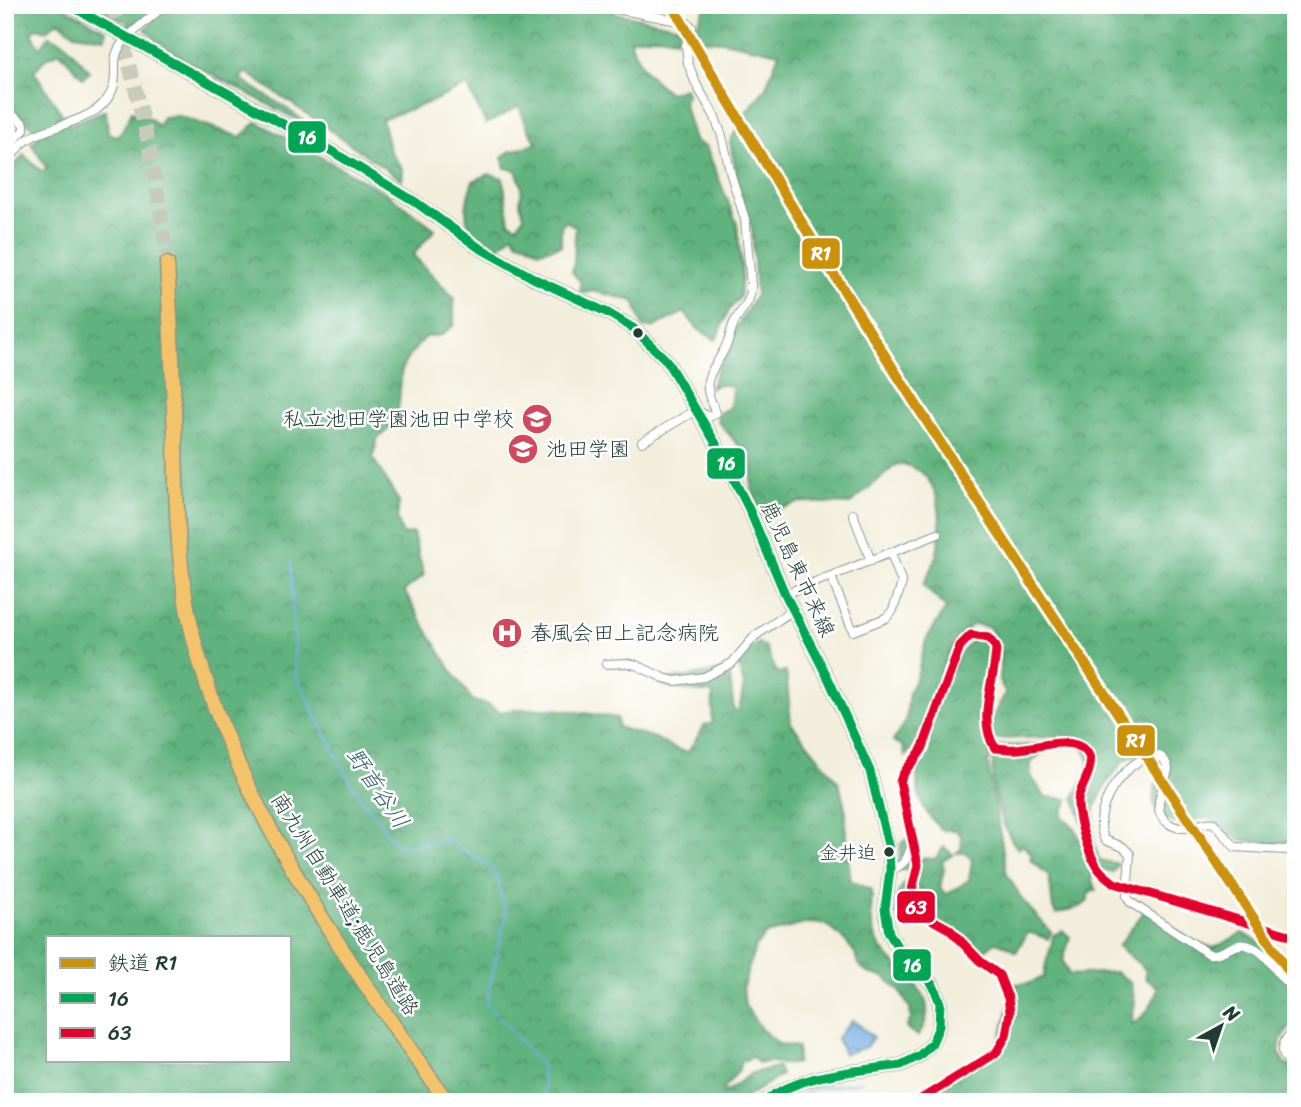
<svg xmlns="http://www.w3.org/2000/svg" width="1301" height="1107" font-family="Sriracha,'Klee One',sans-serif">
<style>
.forest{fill:url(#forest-crowns);stroke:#407859;stroke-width:2;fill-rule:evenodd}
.water{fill:url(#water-ripples);stroke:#4a768c;stroke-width:2}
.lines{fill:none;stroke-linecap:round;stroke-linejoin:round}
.stream{stroke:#74aee4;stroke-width:2}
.highway-tunnel{stroke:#c9cbba;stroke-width:14;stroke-dasharray:14 7;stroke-linecap:butt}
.street-casing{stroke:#899688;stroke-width:10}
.primary-casing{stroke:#899688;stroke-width:15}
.highway-casing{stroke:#899688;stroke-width:17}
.street{stroke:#fff;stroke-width:8}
.primary{stroke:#f2c36a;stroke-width:12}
.highway{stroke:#f2c36a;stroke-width:14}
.bus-1-casing{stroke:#fff;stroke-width:14}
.bus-2-casing{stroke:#fff;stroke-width:14}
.bus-1{stroke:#00a651;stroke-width:9}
.bus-2{stroke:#e4002b;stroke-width:9}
.rail-1-casing{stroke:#fff;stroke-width:16}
.rail-1{stroke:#cc910a;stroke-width:10}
.bus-dot{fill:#1f3d34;stroke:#fff;stroke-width:2.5}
.labels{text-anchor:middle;stroke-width:5;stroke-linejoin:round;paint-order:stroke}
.bus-label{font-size:19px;fill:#1f3d34;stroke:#fff;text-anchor:end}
.poi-label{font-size:21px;fill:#1f3d34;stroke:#fff;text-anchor:start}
.street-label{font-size:21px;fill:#1f3d34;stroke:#fff}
.water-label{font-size:23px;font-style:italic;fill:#395f69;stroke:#fff}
.line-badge{stroke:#fff;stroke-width:2.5}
.badge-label{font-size:19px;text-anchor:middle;font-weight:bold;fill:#fff}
</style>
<defs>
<pattern id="forest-crowns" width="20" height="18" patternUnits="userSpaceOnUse" patternTransform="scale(1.75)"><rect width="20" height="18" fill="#60b27e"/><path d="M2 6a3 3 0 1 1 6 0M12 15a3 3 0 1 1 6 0" fill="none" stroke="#4f9268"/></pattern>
<pattern id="water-ripples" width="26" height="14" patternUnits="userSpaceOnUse" patternTransform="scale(1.75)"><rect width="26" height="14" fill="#74aee4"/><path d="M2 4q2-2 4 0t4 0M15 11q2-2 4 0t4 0" fill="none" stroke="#5f8fba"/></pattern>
</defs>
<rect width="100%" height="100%" fill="#fff"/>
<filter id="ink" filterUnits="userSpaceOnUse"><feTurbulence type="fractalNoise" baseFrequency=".0143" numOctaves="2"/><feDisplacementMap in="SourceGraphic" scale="14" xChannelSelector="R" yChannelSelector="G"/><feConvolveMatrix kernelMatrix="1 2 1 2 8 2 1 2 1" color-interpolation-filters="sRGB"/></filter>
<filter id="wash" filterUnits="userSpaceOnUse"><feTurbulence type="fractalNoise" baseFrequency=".00686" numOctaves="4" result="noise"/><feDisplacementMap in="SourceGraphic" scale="28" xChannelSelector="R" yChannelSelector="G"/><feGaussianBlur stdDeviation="1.57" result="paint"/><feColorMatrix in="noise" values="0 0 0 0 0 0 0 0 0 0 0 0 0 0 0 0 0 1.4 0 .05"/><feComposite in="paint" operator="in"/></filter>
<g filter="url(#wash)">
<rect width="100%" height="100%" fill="#f3eedb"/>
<!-- forest -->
<g class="forest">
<path d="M5 5H59L106 30 105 38 75 34 58 21 46 31 37 28 32 33 40 48 49 36 64 42 90 72 83 78 60 52 46 58 34 71 69 125 106 110 108 133 115 136 121 133 132 111 151 119 158 127 163 117 179 116 240 137 257 122 388 194 435 229 413 255 454 298V325L441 335 425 337C418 346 405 358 402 369 396 400 407 417 377 439L373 458 399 502 397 519 403 535 413 533 424 575 404 591 451 670 473 701 489 705 501 712C540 704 578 712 617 718L618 727C631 732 645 734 657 739 668 744 675 751 688 752L705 725 712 724 713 693C678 690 667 692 638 669L661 681 729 669 734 711H739L744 684 737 663 758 643 766 647 776 672H786L791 723 839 783 846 812V840L851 881 872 890C871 910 869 927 879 944 896 976 948 992 918 1036L906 1028 911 1019 910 1008 899 990 884 977 868 973 859 965 855 953 843 938 825 924 808 923 766 934 755 947 743 987 745 1005 761 1029 779 1044 798 1047 797 1063C779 1068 777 1058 759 1064L753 1057 740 1062 739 1070 723 1089 725 1093 752 1073 778 1067 781 1075 739 1102H5V215L14 211 5 204V176L24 155 41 171 47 169 31 143 38 140 32 127 5 104ZM47 937H289V1060H47Z"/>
<polygon points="96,5 160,5 146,19 130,26"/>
<path d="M168 5H605L616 13 681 27 677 39 657 36 630 39C637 65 649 76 669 93L685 88 687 94 683 101 694 141 706 147 737 224 742 271 740 297 729 310 716 340 698 329 684 312 652 328 643 327 634 301 592 291 580 292V281L572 272C577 257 573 243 576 228L566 221 561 227V246L539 251 526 243 518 242 513 234 497 250C490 245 480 241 474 234 461 221 467 196 473 181L489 174 503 178 509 222 517 226 524 216 520 203 522 187 516 170 505 168 502 157 509 152 537 143 528 129 519 106 486 124 467 85 431 102 382 119 389 149 403 170 402 180 246 72 240 78C263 96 290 107 311 127L186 61 156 40 145 29Z"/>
<path d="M706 5H1296V832L1289 841 1275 844 1240 840 1209 818 1174 823 1158 815 1153 799 1161 765 1155 755 1147 751 1124 760 1106 785 1095 807 1093 838 1099 860 1118 864 1113 872 1098 868 1074 797C1090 767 1098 763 1073 736L994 739C986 722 997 709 1006 693 995 678 1002 670 1000 654 999 643 995 636 989 627L974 624C943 642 932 701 920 734 917 742 910 750 905 757L903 746 893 741 906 721 909 692 917 676 926 640 946 608 923 585C927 577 932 569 935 560 945 526 944 466 897 464L850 504 801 502 760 515 751 487 752 470 750 459 717 420 719 413 729 408 732 397V386L719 384 710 388 718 368 729 351 736 329 756 295 752 229 742 199 730 142 744 115 765 89 779 53 723 41 690 39Z"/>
<path d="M980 637 991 644 992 650 985 706 992 749 988 764 1007 874 1023 901 1051 932 1048 939 1028 932 1016 952 1008 946 995 942 979 955 929 917 907 921 897 913C893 889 904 890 909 873L906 870H899L901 843 909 838 919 858 935 859 944 847 953 855 942 861 944 870 940 887 946 895 969 880 972 860 966 853H956L961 849 962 837 956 830H942C926 815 917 800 917 777 917 770 922 764 924 757 930 740 930 720 936 703 942 687 963 639 980 637Z"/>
<path d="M1051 744 1031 763V776L1045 797 1068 799 1061 815 1075 828 1093 869 1092 881 1096 890 1088 894V901C1078 911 1068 908 1056 914L1053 908 1049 876 1030 859 1032 854 1022 845 1018 849C998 824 990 779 993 746Z"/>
<path d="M1147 908 1191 941 1214 948 1243 933 1258 941 1279 957 1296 977V1020L1281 1039 1279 1053 1284 1064 1296 1068V1102H908L978 1060 1000 1041 1014 984 1030 983 1044 977C1044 962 1052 950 1053 935L1063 931 1070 937 1063 961 1069 975 1116 972 1130 982 1135 1002 1131 1024C1146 1017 1154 1003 1158 987L1146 979 1145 969 1118 946Z"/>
</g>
<!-- water -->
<polygon class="water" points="853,1020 873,1037 866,1047 844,1054 837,1038"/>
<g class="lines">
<!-- stream -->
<g class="stream">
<polyline points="291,562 295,674 352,786 398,847 447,840 495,870 506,916 486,1002 541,1065 546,1102"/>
<polyline points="790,1102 813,1089 861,1082"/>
</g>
</g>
</g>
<g filter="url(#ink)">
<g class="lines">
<!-- highway-tunnel -->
<path class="highway-tunnel" d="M112 5C137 90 159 176 167 264"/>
<!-- street casing -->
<g class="street-casing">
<g id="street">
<path d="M612 5 617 9 688 23 692 27 686 45 688 63 696 84 714 115 722 136 731 175 745 219 751 285C752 303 741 308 734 323 731 329 730 337 727 344 712 376 698 376 716 413L709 417 696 410 642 442"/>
<polyline points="5,109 24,124 24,130 5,148"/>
<path d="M5 166C12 156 19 144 30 138 50 126 86 122 103 104 125 81 107 64 121 45 129 33 153 16 165 5"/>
<polyline points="853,514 871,561"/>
<polyline points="831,577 853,631 886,618 893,610 902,583 891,553"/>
<polyline points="785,594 938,534"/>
<polyline points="606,664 627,663 636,665 664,678 675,681 704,677 732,663 755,636 793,610"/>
<path d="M1296 844 1286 850 1235 847 1214 823C1205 821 1200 825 1192 827 1176 831 1157 822 1159 802 1160 791 1166 780 1168 769 1160 725 1083 798 1105 840L1123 847 1130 854 1127 896 1130 902 1209 954C1222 956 1234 942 1246 945 1273 952 1274 979 1296 989"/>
<path d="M890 870C905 866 908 857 912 844"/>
<path d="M1296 1026C1287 1037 1277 1047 1287 1060L1296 1064"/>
<path d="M916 1102 996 1053 1006 1036 1010 1012 1008 998 999 975 980 961 949 929 922 914 914 904 912 890 918 865 900 782C903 768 917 760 923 747L960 646 971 635 988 638 996 647C996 679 976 718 995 748 1002 748 1010 750 1017 749 1034 748 1059 739 1076 745 1107 757 1078 786 1078 801 1077 817 1089 856 1098 868 1102 874 1108 878 1114 883L1296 937"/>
</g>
</g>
<!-- primary casing -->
<g class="primary-casing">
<path id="primary" d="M69 5 328 149 414 201 478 247 535 279 608 313 633 328 666 360 715 442 749 509 785 594 829 680 870 771 889 849 890 870 885 909 889 933 904 958 933 985 940 1003 939 1026 932 1043 919 1056 901 1065C855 1072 803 1072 764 1102"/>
</g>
<!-- highway casing -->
<g class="highway-casing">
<path id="highway" d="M167 264C171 322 173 380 175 439 176 497 177 555 188 613 223 789 345 956 447 1102"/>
</g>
<!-- street -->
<use href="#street" class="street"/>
<!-- primary -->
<use href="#primary" class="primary"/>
<!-- highway -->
<use href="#highway" class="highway"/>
<!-- bus-1 casing -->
<g class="bus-1-casing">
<path id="bus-1" d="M69 5 328 149 414 201 478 247 535 279 608 313 633 328 666 360 715 442 749 509 785 594 829 680 870 771 889 849 890 870 885 909 889 933 904 958 933 985 940 1003 939 1026 932 1043 919 1056 901 1065C855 1072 803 1072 764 1102"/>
</g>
<!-- bus-2 casing -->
<g class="bus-2-casing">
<path id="bus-2" d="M916 1102 996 1053 1006 1036 1010 1012 1008 998 999 975 980 961 949 929 922 914 914 904 912 890 918 865 900 782C903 768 917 760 923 747L960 646 971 635 988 638 996 647C996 679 976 718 995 748 1002 748 1010 750 1017 749 1034 748 1059 739 1076 745 1107 757 1078 786 1078 801 1077 817 1089 856 1098 868 1102 874 1108 878 1114 883L1296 937"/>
</g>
<!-- bus-1 -->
<use href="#bus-1" class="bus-1"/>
<!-- bus-2 -->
<use href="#bus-2" class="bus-2"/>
<!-- rail-1 casing -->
<g class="rail-1-casing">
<path id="rail-1" d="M672 5C865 340 1083 660 1296 982"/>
</g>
<!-- rail-1 -->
<use href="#rail-1" class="rail-1"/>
</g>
</g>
<!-- icons -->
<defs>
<g id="school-disc" transform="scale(1.575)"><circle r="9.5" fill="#d1495b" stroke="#fff"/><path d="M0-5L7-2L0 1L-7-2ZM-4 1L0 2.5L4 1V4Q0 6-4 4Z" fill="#fff"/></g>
<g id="hospital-disc" transform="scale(1.575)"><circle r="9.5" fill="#d1495b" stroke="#fff"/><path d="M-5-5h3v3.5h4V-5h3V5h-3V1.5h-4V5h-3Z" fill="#fff"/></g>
</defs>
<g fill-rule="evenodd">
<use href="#school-disc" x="537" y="419"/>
<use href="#school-disc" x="523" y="449"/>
<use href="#hospital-disc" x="507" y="633"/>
</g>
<!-- markers -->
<g class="bus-dot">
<circle cx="638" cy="333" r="6"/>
<circle cx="889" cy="852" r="6"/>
</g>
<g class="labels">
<!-- bus labels -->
<g class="bus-label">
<text x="876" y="859">金井迫</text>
</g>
<!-- poi labels -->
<g class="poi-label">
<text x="514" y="426" text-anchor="end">私立池田学園池田中学校</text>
<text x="546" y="456">池田学園</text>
<text x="530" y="640">春風会田上記念病院</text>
</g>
<!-- street labels -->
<g class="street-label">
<text transform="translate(798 569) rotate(65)" y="7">鹿児島東市来線</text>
<text transform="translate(345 904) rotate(58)" y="7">南九州自動車道;鹿児島道路</text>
</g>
<!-- water labels -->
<g class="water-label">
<text transform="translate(378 788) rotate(56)" y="8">野首谷川</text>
</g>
</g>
<g class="line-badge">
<rect x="287" y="120" width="40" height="34" rx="7" fill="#00a651"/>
<rect x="801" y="237" width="40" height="33" rx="7" fill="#cc910a"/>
<rect x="706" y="447" width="40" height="33" rx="7" fill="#00a651"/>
<rect x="1116" y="724" width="40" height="33" rx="7" fill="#cc910a"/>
<rect x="896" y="890" width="40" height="34" rx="7" fill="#e4002b"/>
<rect x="892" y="948" width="40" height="34" rx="7" fill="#00a651"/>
</g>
<g class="badge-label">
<text x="307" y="144">16</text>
<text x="821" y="260">R1</text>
<text x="726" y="470">16</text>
<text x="1136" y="747">R1</text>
<text x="916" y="914">63</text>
<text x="912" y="972">16</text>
</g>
<!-- margin -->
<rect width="1301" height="1107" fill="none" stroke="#fff" stroke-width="28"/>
<!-- legend -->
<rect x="46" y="936" width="245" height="126" fill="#ffffff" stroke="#a5b1ae" stroke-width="2"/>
<rect x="60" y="958" width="35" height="10" fill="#cc910a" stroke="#a5b1ae" stroke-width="2"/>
<text x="108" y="970" font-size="21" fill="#1f3d34">鉄道 R1</text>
<rect x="60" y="993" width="35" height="10" fill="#00a651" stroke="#a5b1ae" stroke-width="2"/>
<text x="108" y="1006" font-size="21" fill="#1f3d34">16</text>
<rect x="60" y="1028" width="35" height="10" fill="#e4002b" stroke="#a5b1ae" stroke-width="2"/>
<text x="108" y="1040" font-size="21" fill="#1f3d34">63</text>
<!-- north arrow -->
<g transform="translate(1221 1026) rotate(40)" stroke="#ffffff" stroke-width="5" paint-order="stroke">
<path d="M0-5L12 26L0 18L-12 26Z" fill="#1f3d34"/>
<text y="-10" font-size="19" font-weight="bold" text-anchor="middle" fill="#1f3d34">N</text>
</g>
</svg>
